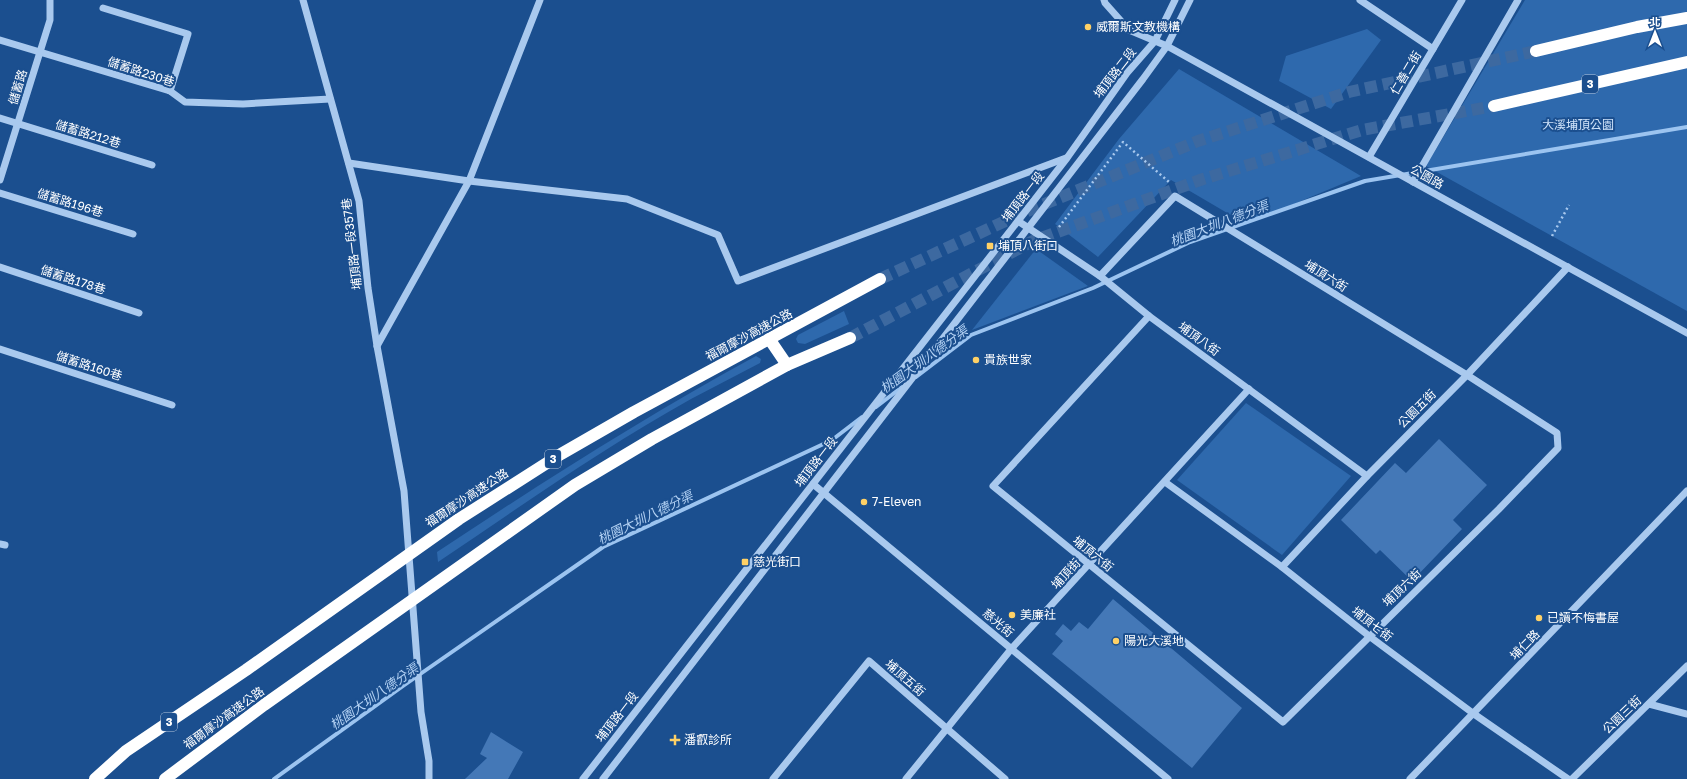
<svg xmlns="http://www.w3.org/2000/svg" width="1687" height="779" font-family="'Golos Text','Noto Sans TC',sans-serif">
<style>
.green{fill:#2e69ad}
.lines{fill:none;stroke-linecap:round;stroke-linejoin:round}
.stream{stroke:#9cc4f0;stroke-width:4}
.building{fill:#4478b7}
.highway-tunnel{stroke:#3d69a0;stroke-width:12;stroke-dasharray:12 6;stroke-linecap:butt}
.path{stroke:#a9c9ee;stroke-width:2.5;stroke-dasharray:2 3;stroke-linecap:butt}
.minor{stroke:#a9c9ee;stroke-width:7}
.highway{stroke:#fff;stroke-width:12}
.poi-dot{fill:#ffd166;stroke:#1b4f8f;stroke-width:1.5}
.labels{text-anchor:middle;stroke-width:4;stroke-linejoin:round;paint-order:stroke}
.shield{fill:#1b4f8f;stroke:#bbcadd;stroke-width:1}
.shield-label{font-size:11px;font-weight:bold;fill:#fff}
.poi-label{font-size:12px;fill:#fff;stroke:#1b4f8f;text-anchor:start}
.street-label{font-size:12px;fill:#fff;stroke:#1b4f8f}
.park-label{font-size:12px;fill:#cfe3fa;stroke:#1b4f8f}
.water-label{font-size:13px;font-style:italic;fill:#b5d3f5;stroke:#1b4f8f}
</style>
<rect width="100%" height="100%" fill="#1b4f8f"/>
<!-- green -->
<g class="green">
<polygon points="1525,0 1687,0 1687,311 1426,166"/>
<polygon points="1367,29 1381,40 1331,109 1279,81 1286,56"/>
<polygon points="1179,69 1361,176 1246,224 1171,180 1098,257 1055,224 1119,139"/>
<polygon points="1036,249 1088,286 972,330"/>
<polygon points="844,311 849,324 805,344 798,343 796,339 798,335"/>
<path d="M756 356 761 359 760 363C737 375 714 387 691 399 603 448 521 506 438 562L437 552C541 483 646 416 756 356Z"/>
<polygon points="1246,403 1351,476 1282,555 1177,480"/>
</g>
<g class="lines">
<!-- stream -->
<g class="stream">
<polyline points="916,377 971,335 1093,288 1190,242 1365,181 1687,127"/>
<polyline points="876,407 902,387"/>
<polyline points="274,779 403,686 603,547 832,440 862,417"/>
</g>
</g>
<!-- building -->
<g class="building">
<polygon points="1439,439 1487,485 1453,520 1462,529 1412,581 1380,550 1376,554 1341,520 1395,463 1406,473"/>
<polygon points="1113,599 1242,708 1192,768 1052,654 1063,641 1055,634 1063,624 1071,631 1079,622 1088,629"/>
<polygon points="491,732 523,752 508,779 465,779 487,758 480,754"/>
</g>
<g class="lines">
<!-- highway-tunnel -->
<g class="highway-tunnel">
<polyline points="880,279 1025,212 1198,141 1349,92 1536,51"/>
<polyline points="850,338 1033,241 1203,179 1362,130 1494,106"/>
</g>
<!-- path -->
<g class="path">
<polyline points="1059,227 1123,142 1169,182"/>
<polyline points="1552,236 1569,205"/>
</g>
<!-- minor -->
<g class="minor">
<polyline points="303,0 359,201 368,288 377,346 404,491 421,712 429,761 429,779"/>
<polyline points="1104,0 1105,3 1129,30 1167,46 1687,333"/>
<polyline points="1360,0 1433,49"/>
<polyline points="103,8 188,34 170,91"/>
<polyline points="0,40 170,91 185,102 243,104 330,99"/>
<polyline points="0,118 152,165"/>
<polyline points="1369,157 1462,0"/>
<polyline points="349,163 469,181 627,199 718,235 738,281 1066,158"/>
<polyline points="0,180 50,20 50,0"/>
<polyline points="1413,182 1518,0"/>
<polyline points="0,193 133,234"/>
<polyline points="1018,221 1100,276 1149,316 1367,476"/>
<polyline points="0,267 139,313"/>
<polyline points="1100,276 1175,196 1467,375 1557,433 1558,448 1499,509 1283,722 993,486 1149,316"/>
<polyline points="377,346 469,181 540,0"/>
<polyline points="0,349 172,405"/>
<polyline points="1165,482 1282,567 1369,636 1474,714 1568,779"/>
<polyline points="813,484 1168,779"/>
<polyline points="0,544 5,545"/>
<polyline points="1282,567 1367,476 1467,375 1568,267"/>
<polyline points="1649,704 1687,714"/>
<polyline points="583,779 1067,158 1127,73 1155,41 1175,0"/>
<polyline points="603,779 1143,79 1167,46 1190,0"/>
<polyline points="773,779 869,661 1005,779"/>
<polyline points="906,779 1012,648 1249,389"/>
<polyline points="1410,779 1687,491"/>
<polyline points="1572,779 1687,666"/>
</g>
<!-- highway -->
<g class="highway">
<polyline points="1536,51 1637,27 1687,18"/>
<polyline points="1494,106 1687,62"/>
<polyline points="770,340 787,365"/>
<polyline points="95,779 126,751 246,670 459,519 561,454 634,412 880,279"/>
<polyline points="165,779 264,705 575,485 652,439 787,365 850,338"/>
</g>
</g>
<!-- markers -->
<g class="poi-dot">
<circle cx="1088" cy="27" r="4"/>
<rect x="986" y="242" width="8" height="8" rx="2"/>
<circle cx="976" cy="360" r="4"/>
<circle cx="864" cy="502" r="4"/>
<rect x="741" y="558" width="8" height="8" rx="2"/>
<circle cx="1012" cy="615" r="4"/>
<circle cx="1539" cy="618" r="4"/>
<circle cx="1116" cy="641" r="4"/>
<path d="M673 734h4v4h4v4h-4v4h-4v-4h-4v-4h4z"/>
</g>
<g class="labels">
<!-- shield labels -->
<g class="shield">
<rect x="1582" y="75" width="16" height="18" rx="3"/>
<rect x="545" y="450" width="16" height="18" rx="3"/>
<rect x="161" y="713" width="16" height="18" rx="3"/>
</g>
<g class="shield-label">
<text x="1590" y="88">3</text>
<text x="553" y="463">3</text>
<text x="169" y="726">3</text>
</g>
<!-- poi labels -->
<g class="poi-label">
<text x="1096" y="31">威爾斯文教機構</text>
<text x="998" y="250">埔頂八街口</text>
<text x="984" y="364">貴族世家</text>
<text x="872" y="506">7-Eleven</text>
<text x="753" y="566">慈光街口</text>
<text x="1020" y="619">美廉社</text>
<text x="1547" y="622">已讀不悔書屋</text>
<text x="1124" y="645">陽光大溪地</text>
<text x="684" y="744">潘叡診所</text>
</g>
<!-- street labels -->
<g class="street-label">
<text transform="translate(141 72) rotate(18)" y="4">儲蓄路230巷</text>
<text transform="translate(1115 73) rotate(-52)" y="4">埔頂路二段</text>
<text transform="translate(1406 73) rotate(-59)" y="4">仁善二街</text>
<text transform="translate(18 87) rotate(-73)" y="4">儲蓄路</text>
<text transform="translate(88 134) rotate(17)" y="4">儲蓄路212巷</text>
<text transform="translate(1427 177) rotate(29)" y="4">公園路</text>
<text transform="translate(1023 197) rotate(-52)" y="4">埔頂路一段</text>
<text transform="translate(70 203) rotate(17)" y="4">儲蓄路196巷</text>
<text transform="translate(352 244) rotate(-97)" y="4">埔頂路一段357巷</text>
<text transform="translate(1326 276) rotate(32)" y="4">埔頂六街</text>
<text transform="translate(73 280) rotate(18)" y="4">儲蓄路178巷</text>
<text transform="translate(749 335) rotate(-28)" y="4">福爾摩沙高速公路</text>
<text transform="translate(1199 339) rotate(36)" y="4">埔頂八街</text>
<text transform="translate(89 366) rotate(18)" y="4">儲蓄路160巷</text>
<text transform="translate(1417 409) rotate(-45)" y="4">公園五街</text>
<text transform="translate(816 462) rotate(-52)" y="4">埔頂路一段</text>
<text transform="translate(467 498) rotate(-33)" y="4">福爾摩沙高速公路</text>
<text transform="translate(1093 554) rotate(39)" y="4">埔頂六街</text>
<text transform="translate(1066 574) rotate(-47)" y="4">埔頂街</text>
<text transform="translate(1402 588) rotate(-44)" y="4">埔頂六街</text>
<text transform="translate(998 623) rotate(40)" y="4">慈光街</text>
<text transform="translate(1372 624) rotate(38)" y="4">埔頂七街</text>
<text transform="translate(1525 645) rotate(-46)" y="4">埔仁路</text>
<text transform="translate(905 678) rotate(41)" y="4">埔頂五街</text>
<text transform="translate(1622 715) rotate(-44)" y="4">公園三街</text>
<text transform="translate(617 717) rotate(-52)" y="4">埔頂路一段</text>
<text transform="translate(224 718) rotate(-36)" y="4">福爾摩沙高速公路</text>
</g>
<!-- park labels -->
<g class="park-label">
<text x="1578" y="129">大溪埔頂公園</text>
</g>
<!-- water labels -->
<g class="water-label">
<text transform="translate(1219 223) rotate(-21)" y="5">桃園大圳八德分渠</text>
<text transform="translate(924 359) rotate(-36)" y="5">桃園大圳八德分渠</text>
<text transform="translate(645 517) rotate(-26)" y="5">桃園大圳八德分渠</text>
<text transform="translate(374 696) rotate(-35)" y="5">桃園大圳八德分渠</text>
</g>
</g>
<!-- north arrow -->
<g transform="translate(1655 32)" stroke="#1b4f8f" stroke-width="3" paint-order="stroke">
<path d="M0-3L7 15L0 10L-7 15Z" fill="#ffffff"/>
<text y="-6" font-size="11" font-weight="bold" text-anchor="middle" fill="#ffffff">北</text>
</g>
</svg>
